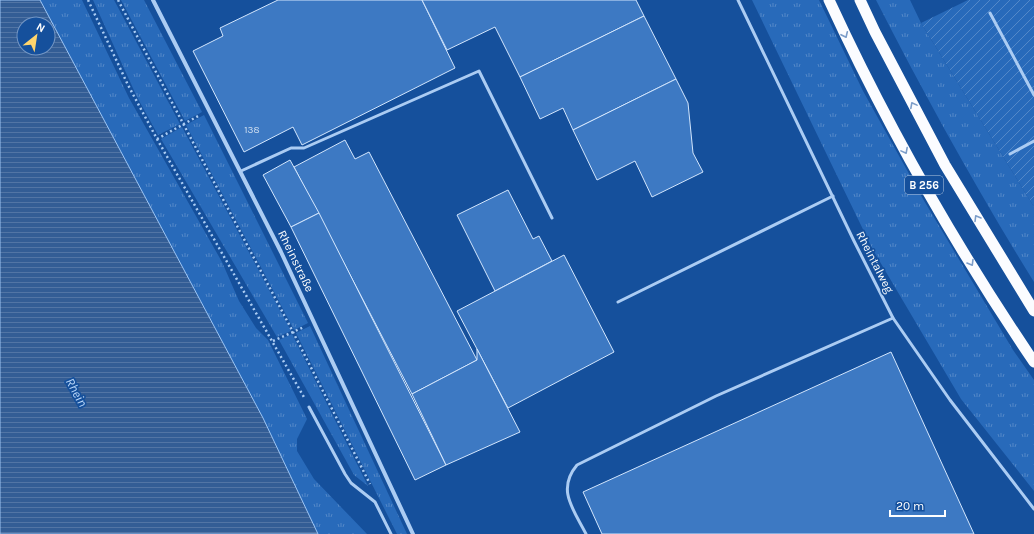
<svg xmlns="http://www.w3.org/2000/svg" width="1034" height="534" font-family="Karla,sans-serif">
<style>
.grass{fill:url(#grass-tufts)}
.garden{fill:url(#garden-furrows)}
.water{fill:url(#water-rules);stroke:#9dc6f6;fill-rule:evenodd}
.building{fill:#3d79c3;stroke:#d3e6fd}
.lines{fill:none;stroke-linecap:round;stroke-linejoin:round}
.path{stroke:#abccf3;stroke-width:2.5;stroke-dasharray:2 3;stroke-linecap:butt}
.service{stroke:#abccf3;stroke-width:3}
.minor{stroke:#abccf3;stroke-width:4}
.trunk{stroke:#fbfcff;stroke-width:11}
.oneway{stroke:#7c9dc9}
.labels{text-anchor:middle;stroke-width:3.5;stroke-linejoin:round;paint-order:stroke}
.number-label{font-size:10px;fill:#cedef0}
.shield{fill:#15509c;stroke:#b9cae1;stroke-width:1}
.shield-label{font-size:11px;font-weight:bold;fill:#fff}
.street-label{font-size:12px;fill:#fff;stroke:#15509c}
.water-label{font-size:13px;font-style:italic;fill:#b8d6f9;stroke:#15509c}
</style>
<defs>
<pattern id="grass-tufts" width="24" height="20" patternUnits="userSpaceOnUse"><rect width="24" height="20" fill="#286aba"/><path d="M3 7l-1-3M5 7V3M7 7l1-3M15 17l-1-3M17 17v-4M19 17l1-3" fill="none" stroke="#5388c8"/></pattern>
<pattern id="garden-furrows" width="10" height="10" patternUnits="userSpaceOnUse"><rect width="10" height="10" fill="#286aba"/><path d="M-1 1l2-2M0 10L10 0M9 11l2-2" fill="none" stroke="#5388c8"/></pattern>
<pattern id="water-rules" width="6" height="5" patternUnits="userSpaceOnUse"><rect width="6" height="5" fill="#335d95"/><path d="M0 2.5h6" fill="none" stroke="#5275a5"/></pattern>
</defs>
<rect width="100%" height="100%" fill="#15509c"/>
<!-- grass -->
<g class="grass">
<polygon points="40,0 82,0 129,98 222,262 239,301 256,328 268,340 307,419 297,439 297,451 314,479 367,534 318,534 263,418"/>
<polygon points="93,0 114,0 180,124 158,135 137,97"/>
<polygon points="121,0 144,0 202,112 185,121"/>
<polygon points="752,0 819,0 863,91 923,199 1013,350 1034,380 1034,491 961,399 873,250"/>
<path d="M876 0H910L921 23 1034 207V282C977 190 925 96 876 0Z"/>
<polygon points="204,115 308,323 294,330 186,125"/>
<polygon points="182,127 291,331 277,337 161,139"/>
<polygon points="310,326 407,534 397,534 296,333"/>
<polygon points="292,334 368,486 354,475 279,340"/>
</g>
<!-- garden -->
<polygon class="garden" points="968,0 1034,0 1034,207 921,23"/>
<!-- water -->
<path class="water" d="M0 0H40L263 418 318 534H0ZM24 24H48V48H24Z"/>
<!-- building -->
<g class="building">
<polygon points="278,0 422,0 455,68 302,145 293,127 244,152 193,51 223,36 220,28"/>
<polygon points="422,0 636,0 644,16 520,77 495,27 447,50"/>
<polygon points="644,16 676,79 573,130 563,108 540,119 520,77"/>
<polygon points="676,79 688,103 693,153 703,172 652,197 635,161 597,180 573,130"/>
<polygon points="345,140 355,159 369,152 477,360 412,394 294,167"/>
<polygon points="290,160 319,213 291,227 263,175"/>
<polygon points="508,190 533,239 539,236 552,261 495,291 457,215"/>
<polygon points="319,213 446,465 415,480 291,227"/>
<polygon points="564,255 614,352 508,408 457,311"/>
<polygon points="477,349 520,432 446,465 412,394 477,360"/>
<polygon points="891,352 974,534 602,534 583,492"/>
</g>
<g class="lines">
<!-- path -->
<g class="path">
<polyline points="88,0 128,85 157,139 305,399"/>
<polyline points="118,0 293,332 370,484"/>
<polyline points="157,139 200,115"/>
<polyline points="273,341 304,327"/>
</g>
<!-- service -->
<g class="service">
<polyline points="738,0 854,241 893,318 950,400 1034,509"/>
<polyline points="990,13 1034,95"/>
<polyline points="1010,154 1034,141"/>
<polyline points="241,171 291,148 304,148 479,71 552,218"/>
<polyline points="618,302 833,196"/>
<polyline points="309,407 345,474 351,483 375,502 391,534"/>
<path d="M586 534C574 510 556 490 577 465L716 396 893 318"/>
</g>
<!-- minor -->
<polyline class="minor" points="153,0 281,252 413,534"/>
<!-- trunk -->
<g class="trunk">
<path d="M829 0C887 126 956 247 1034 362"/>
<polyline points="860,0 875,32 945,165 1034,311"/>
</g>
</g>
<!-- one-way arrows -->
<defs><path id="oneway-chevron" d="M-2-3.5L2.5 0L-2 3.5" fill="none" stroke-width="1.6" stroke-linecap="round" stroke-linejoin="round"/></defs>
<g class="oneway">
<use href="#oneway-chevron" transform="translate(845 35) rotate(65)"/>
<use href="#oneway-chevron" transform="translate(913 105) rotate(-118)"/>
<use href="#oneway-chevron" transform="translate(905 151) rotate(62)"/>
<use href="#oneway-chevron" transform="translate(977 218) rotate(-121)"/>
<use href="#oneway-chevron" transform="translate(971 263) rotate(59)"/>
</g>
<g class="labels">
<!-- number labels -->
<g class="number-label">
<text x="252" y="133">138</text>
</g>
<!-- shield labels -->
<rect class="shield" x="905" y="176" width="38" height="18" rx="3"/>
<g class="shield-label">
<text x="924" y="189">B 256</text>
</g>
<!-- street labels -->
<g class="street-label">
<text transform="translate(296 261) rotate(64)" y="4">Rheinstraße</text>
<text transform="translate(875 262) rotate(63)" y="4">Rheintalweg</text>
</g>
<!-- water labels -->
<g class="water-label">
<text transform="translate(77 392) rotate(61)" y="5">Rhein</text>
</g>
</g>
<!-- north arrow -->
<g transform="translate(36 36) rotate(30)"><circle r="19" fill="#15509c" stroke="#7396c4"/>
<path d="M0-3L7 15L0 10L-7 15Z" fill="#ffd56d"/>
<text y="-6" font-size="11" font-weight="bold" text-anchor="middle" fill="#ffffff">N</text>
</g>
<!-- scale -->
<path d="M890 510v6h55v-6" fill="none" stroke="#ffffff" stroke-width="2"/>
<text x="896" y="510" font-size="12" fill="#ffffff" stroke="#15509c" stroke-width="3" paint-order="stroke">20 m</text>
</svg>
